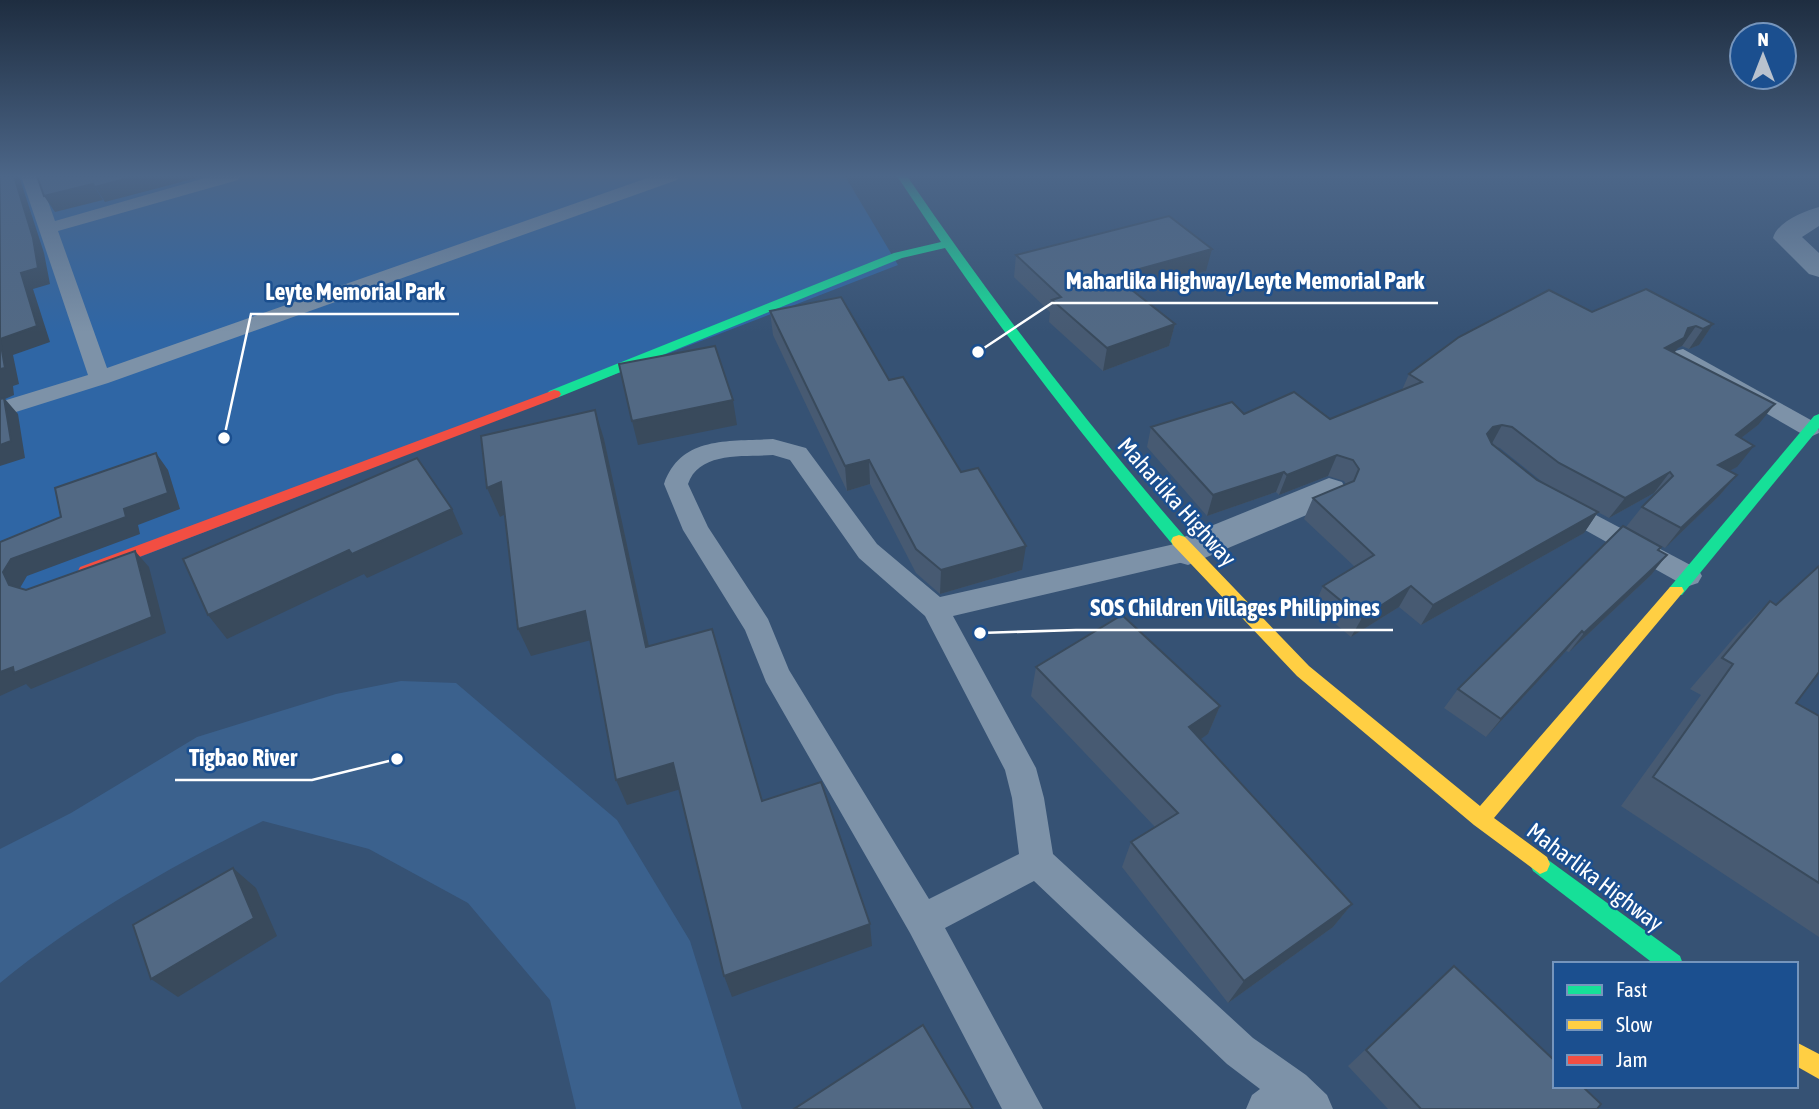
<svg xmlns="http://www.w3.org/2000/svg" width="1819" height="1109" font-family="'Asap Condensed',sans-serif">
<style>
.green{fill:#2f66a5}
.water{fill:#3b618d}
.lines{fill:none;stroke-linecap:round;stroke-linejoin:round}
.lane{fill:#7d92a8;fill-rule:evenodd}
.street{fill:#7d92a8;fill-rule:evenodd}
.fast{fill:#16e098;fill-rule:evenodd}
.slow{fill:#ffcf43;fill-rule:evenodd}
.jam{fill:#f24e42;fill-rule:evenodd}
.wall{fill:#475a72}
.shaded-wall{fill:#394a5c}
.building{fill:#526984;stroke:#394a5c;stroke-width:2}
.labels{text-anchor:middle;stroke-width:5;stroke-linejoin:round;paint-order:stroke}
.street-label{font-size:23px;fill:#fff;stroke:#1b4f8f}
.leader{fill:none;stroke:#fff;stroke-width:2.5}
.callout-dot{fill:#fff;stroke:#1b4f8f;stroke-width:2.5}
.callout-label{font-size:24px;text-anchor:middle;font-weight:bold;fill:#fff;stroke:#1b4f8f;stroke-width:5;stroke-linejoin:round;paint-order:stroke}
</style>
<rect width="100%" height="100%" fill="#365274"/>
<!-- green -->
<polygon class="green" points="0,176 845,176 898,265 0,611"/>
<!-- water -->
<path class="water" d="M401 681 456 683 617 820 690 941 742 1109H576L550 1000 468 903 369 849 263 821C171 866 79 918 0 983V849L71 813 197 737 336 694Z"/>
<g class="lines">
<!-- lane -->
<g class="lane">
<polygon points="21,176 39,176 55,221 212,176 240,176 238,180 58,231 107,368 653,176 679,176 677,180 108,383 0,417 0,402 88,375"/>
<polygon points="1683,349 1818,424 1819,433 1810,437 1802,434 1675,361 1672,356 1675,351"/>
<path d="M773 439 806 448 877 544 940 597 1188 541 1197 544 1201 551 1197 558 1188 561 953 616 1036 768 1044 798 1053 854 1253 1038 1306 1075 1327 1095 1333 1109H1246L1252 1095 1260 1089 1227 1064 1034 881 945 928 1043 1109H1002L910 933 766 682 745 630 683 530 664 484C681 435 730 442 773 439ZM773 455 790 460 859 558 925 616 1005 770 1012 798 1019 854 929 899 789 670 768 619 708 527 688 484C699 451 744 457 773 455Z"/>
<polygon points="1560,496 1698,569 1702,576 1698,583 1689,586 1680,583 1551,511 1547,505 1551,499"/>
</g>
<!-- street -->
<g class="street">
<path d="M1819 207V226L1802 237 1819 253V277L1809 274 1773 238C1777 222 1804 211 1819 207Z"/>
<polygon points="1329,478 1342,482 1347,491 1342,500 1188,565 1174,561 1169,551 1174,541"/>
</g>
<!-- fast -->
<g class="fast">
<path d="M897 176H907C993 302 1085 422 1185 537L1187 541 1185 545H1173C1093 449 1016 351 945 248L902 258 559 397 554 398 547 394 549 391 894 253 941 242Z"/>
<polygon points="1819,414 1819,428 1682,595 1670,595 1668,591 1670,587 1814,416"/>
<polygon points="1540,854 1680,956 1683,964 1654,964 1533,871 1530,864 1533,857"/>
</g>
<!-- slow -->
<g class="slow">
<polygon points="1179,535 1185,537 1309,666 1480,806 1670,587 1682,587 1684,591 1494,818 1547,857 1550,864 1547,871 1540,874 1474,825 1297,676 1173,545 1171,541 1173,537"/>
<polygon points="1796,1042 1819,1054 1819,1079 1796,1066"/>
</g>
<!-- jam -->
<polygon class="jam" points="554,390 559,391 561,394 559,397 92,575 80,575 78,571 80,567"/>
</g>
<!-- wall -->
<g class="wall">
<polygon points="1016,255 1206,271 1134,291 1175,324 1169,346 1103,371 1049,322 1050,312 1014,277"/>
<polygon points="770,311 889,380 961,472 1022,570 940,594 916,573 870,484 847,491 773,335"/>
<polygon points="1592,312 1713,324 1699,345 1689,349 1682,346 1678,348 1674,353 1758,425 1741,438 1737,467 1729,471 1737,475 1719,496 1665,548 1626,527 1642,507 1655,494 1654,493 1609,518 1545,484 1500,448 1497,447 1537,480 1598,512 1584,533 1421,625 1399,607 1351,637 1314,606 1323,586 1355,567 1304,519 1313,498 1346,484 1344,481 1328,476 1279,495 1276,492 1207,516 1147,447 1151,427 1244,414 1330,419 1402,390 1409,374"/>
<polygon points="1659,550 1651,575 1569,652 1566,651 1486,737 1444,708 1458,689"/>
<polygon points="1770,601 1796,703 1819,716 1819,937 1621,806 1701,695 1690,689 1738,633"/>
<polygon points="1036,667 1220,706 1208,734 1200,739 1352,904 1333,927 1228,1003 1122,867 1131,842 1155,827 1031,696"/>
<polygon points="1454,966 1597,1109 1388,1109 1348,1066"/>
</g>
<!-- shaded-wall -->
<g class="shaded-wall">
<polygon points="14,176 19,176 44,253 50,284 33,289 50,342 13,355 19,384 13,386 14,395 5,399 18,414 25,458 0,466 0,339 21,273"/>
<polygon points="136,176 204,176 105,202 95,187"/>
<polygon points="93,184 103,200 55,212 44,196"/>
<polygon points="1212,249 1206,271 1111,298 1114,276"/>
<polygon points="1175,324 1169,346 1103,371 1107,348"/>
<polygon points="1713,324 1699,345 1689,349 1703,329"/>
<polygon points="1696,326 1682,346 1678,348 1670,358 1665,348 1688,328"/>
<polygon points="733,400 737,425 638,445 632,421"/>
<polygon points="1775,404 1758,425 1719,455 1736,435"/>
<polygon points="595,410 604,439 655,674 646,647"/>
<polygon points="1502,425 1491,445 1487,434 1493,427"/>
<polygon points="1754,446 1737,467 1701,486 1718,465"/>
<polygon points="156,453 168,470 180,509 138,525 140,534 27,576 20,588 26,601 9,585 3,572 11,559 124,509"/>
<polygon points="1337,455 1328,476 1279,495 1287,475"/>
<polygon points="869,460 870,484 847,491 845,466"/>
<polygon points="1284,472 1276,492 1207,516 1213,495"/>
<polygon points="1670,472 1654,493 1609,518 1625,498"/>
<polygon points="1737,475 1719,496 1665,548 1681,528"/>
<polygon points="501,482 513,510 500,517 487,488"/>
<polygon points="452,509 463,534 367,578 364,574 227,639 208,615 349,550"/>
<polygon points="1598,512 1584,533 1421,625 1433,605"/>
<polygon points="1026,546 1022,570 940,594 941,570"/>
<polygon points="135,551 149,567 166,633 31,689 26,684 0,696 0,672"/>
<polygon points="1667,555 1651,575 1569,652 1584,633"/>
<polygon points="1411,586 1399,607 1351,637 1362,618"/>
<polygon points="585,611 595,639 531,656 518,629"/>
<polygon points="1582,631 1566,651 1486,737 1501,719"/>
<polygon points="1220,706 1208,734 1178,755 1189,727"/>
<polygon points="673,763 681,789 627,805 616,780"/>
<polygon points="233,868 256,888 277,936 178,997 151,979"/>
<polygon points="1352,904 1333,927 1228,1003 1244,981"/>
<polygon points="870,924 872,946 732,997 724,976"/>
</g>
<!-- building -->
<g class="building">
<polygon points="0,176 14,176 33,238 38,268 21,273 37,326 0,339 5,368 0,369"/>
<polygon points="37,176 136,176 95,187 93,184 44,196"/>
<polygon points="1169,216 1212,249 1114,276 1175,324 1107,348 1052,300 1061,297 1016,255"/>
<polygon points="1646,289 1713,324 1703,329 1696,326 1688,328 1684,338 1665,348 1775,404 1736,435 1754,446 1718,465 1737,475 1681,528 1642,507 1673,476 1670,472 1625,498 1559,463 1512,427 1502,425 1493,427 1487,434 1492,444 1537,480 1598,512 1433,605 1411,586 1362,618 1323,586 1374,555 1313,498 1354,481 1359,469 1353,460 1337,455 1287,475 1284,472 1213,495 1151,427 1232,402 1244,414 1294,392 1330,419 1422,382 1409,374 1459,337 1549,290 1592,312"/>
<polygon points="841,297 889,380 903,377 961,472 978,468 1026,546 941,570 916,549 869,460 845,466 770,311"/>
<polygon points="715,346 733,400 632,421 619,364"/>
<polygon points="4,398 11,441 0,445 0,399"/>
<polygon points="595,410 646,647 712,629 762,801 821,782 870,924 724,976 673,763 616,780 585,611 518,629 501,482 487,488 481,436"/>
<polygon points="156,453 168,493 124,509 126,517 11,559 3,572 9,585 26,590 135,551 152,617 14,673 13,667 0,672 0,542 61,517 55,488"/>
<polygon points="417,458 452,509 352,554 349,550 208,615 183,559"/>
<polygon points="1623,526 1661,547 1658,550 1667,555 1584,633 1582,631 1501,719 1458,689"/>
<polygon points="1819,566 1819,672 1796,703 1819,716 1819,883 1653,777 1733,664 1722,658 1770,601 1776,605"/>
<polygon points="1122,615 1220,706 1189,727 1352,904 1244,981 1131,842 1178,813 1036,667"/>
<polygon points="233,868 254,918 151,979 133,925"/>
<polygon points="1454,966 1555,1061 1555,1086 1582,1086 1601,1104 1597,1109 1421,1109 1366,1050"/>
<polygon points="923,1025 973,1109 794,1109"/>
</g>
<!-- sky -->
<linearGradient id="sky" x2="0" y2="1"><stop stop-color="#1e2d40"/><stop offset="0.53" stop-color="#4c6688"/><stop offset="1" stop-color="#4c6688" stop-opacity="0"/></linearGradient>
<rect width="1819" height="332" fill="url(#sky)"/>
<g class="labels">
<!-- street labels -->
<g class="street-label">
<text transform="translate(1177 502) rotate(48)" y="8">Maharlika Highway</text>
<text transform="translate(1595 877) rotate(37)" y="8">Maharlika Highway</text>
</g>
</g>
<!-- callouts -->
<path class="leader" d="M978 352L1052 303H1438M224 438L251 314H459M980 633L1076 630H1393M397 759L312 780H175"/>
<g class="callout-dot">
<circle cx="978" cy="352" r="7"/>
<circle cx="224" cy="438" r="7"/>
<circle cx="980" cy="633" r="7"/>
<circle cx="397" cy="759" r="7"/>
</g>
<g class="callout-label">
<text x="1245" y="289">Maharlika Highway/Leyte Memorial Park</text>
<text x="355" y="300">Leyte Memorial Park</text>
<text x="1235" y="616">SOS Children Villages Philippines</text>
<text x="243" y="766">Tigbao River</text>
</g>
<!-- legend -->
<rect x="1553" y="962" width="245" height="126" fill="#1b4f8f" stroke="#7695bc" stroke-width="2"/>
<rect x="1567" y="985" width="35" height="10" fill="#16e098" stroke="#7695bc" stroke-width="2"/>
<text x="1616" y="997" font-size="21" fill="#ffffff">Fast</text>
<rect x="1567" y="1020" width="35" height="10" fill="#ffcf43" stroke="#7695bc" stroke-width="2"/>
<text x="1616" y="1032" font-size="21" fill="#ffffff">Slow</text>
<rect x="1567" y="1055" width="35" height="10" fill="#f24e42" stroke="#7695bc" stroke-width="2"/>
<text x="1616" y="1067" font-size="21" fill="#ffffff">Jam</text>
<!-- north arrow -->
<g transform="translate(1763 56)"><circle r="33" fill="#1b4f8f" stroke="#7695bc" stroke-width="2"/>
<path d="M0-5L12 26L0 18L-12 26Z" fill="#b9c2ce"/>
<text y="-10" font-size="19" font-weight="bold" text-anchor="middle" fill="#ffffff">N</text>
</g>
</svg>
